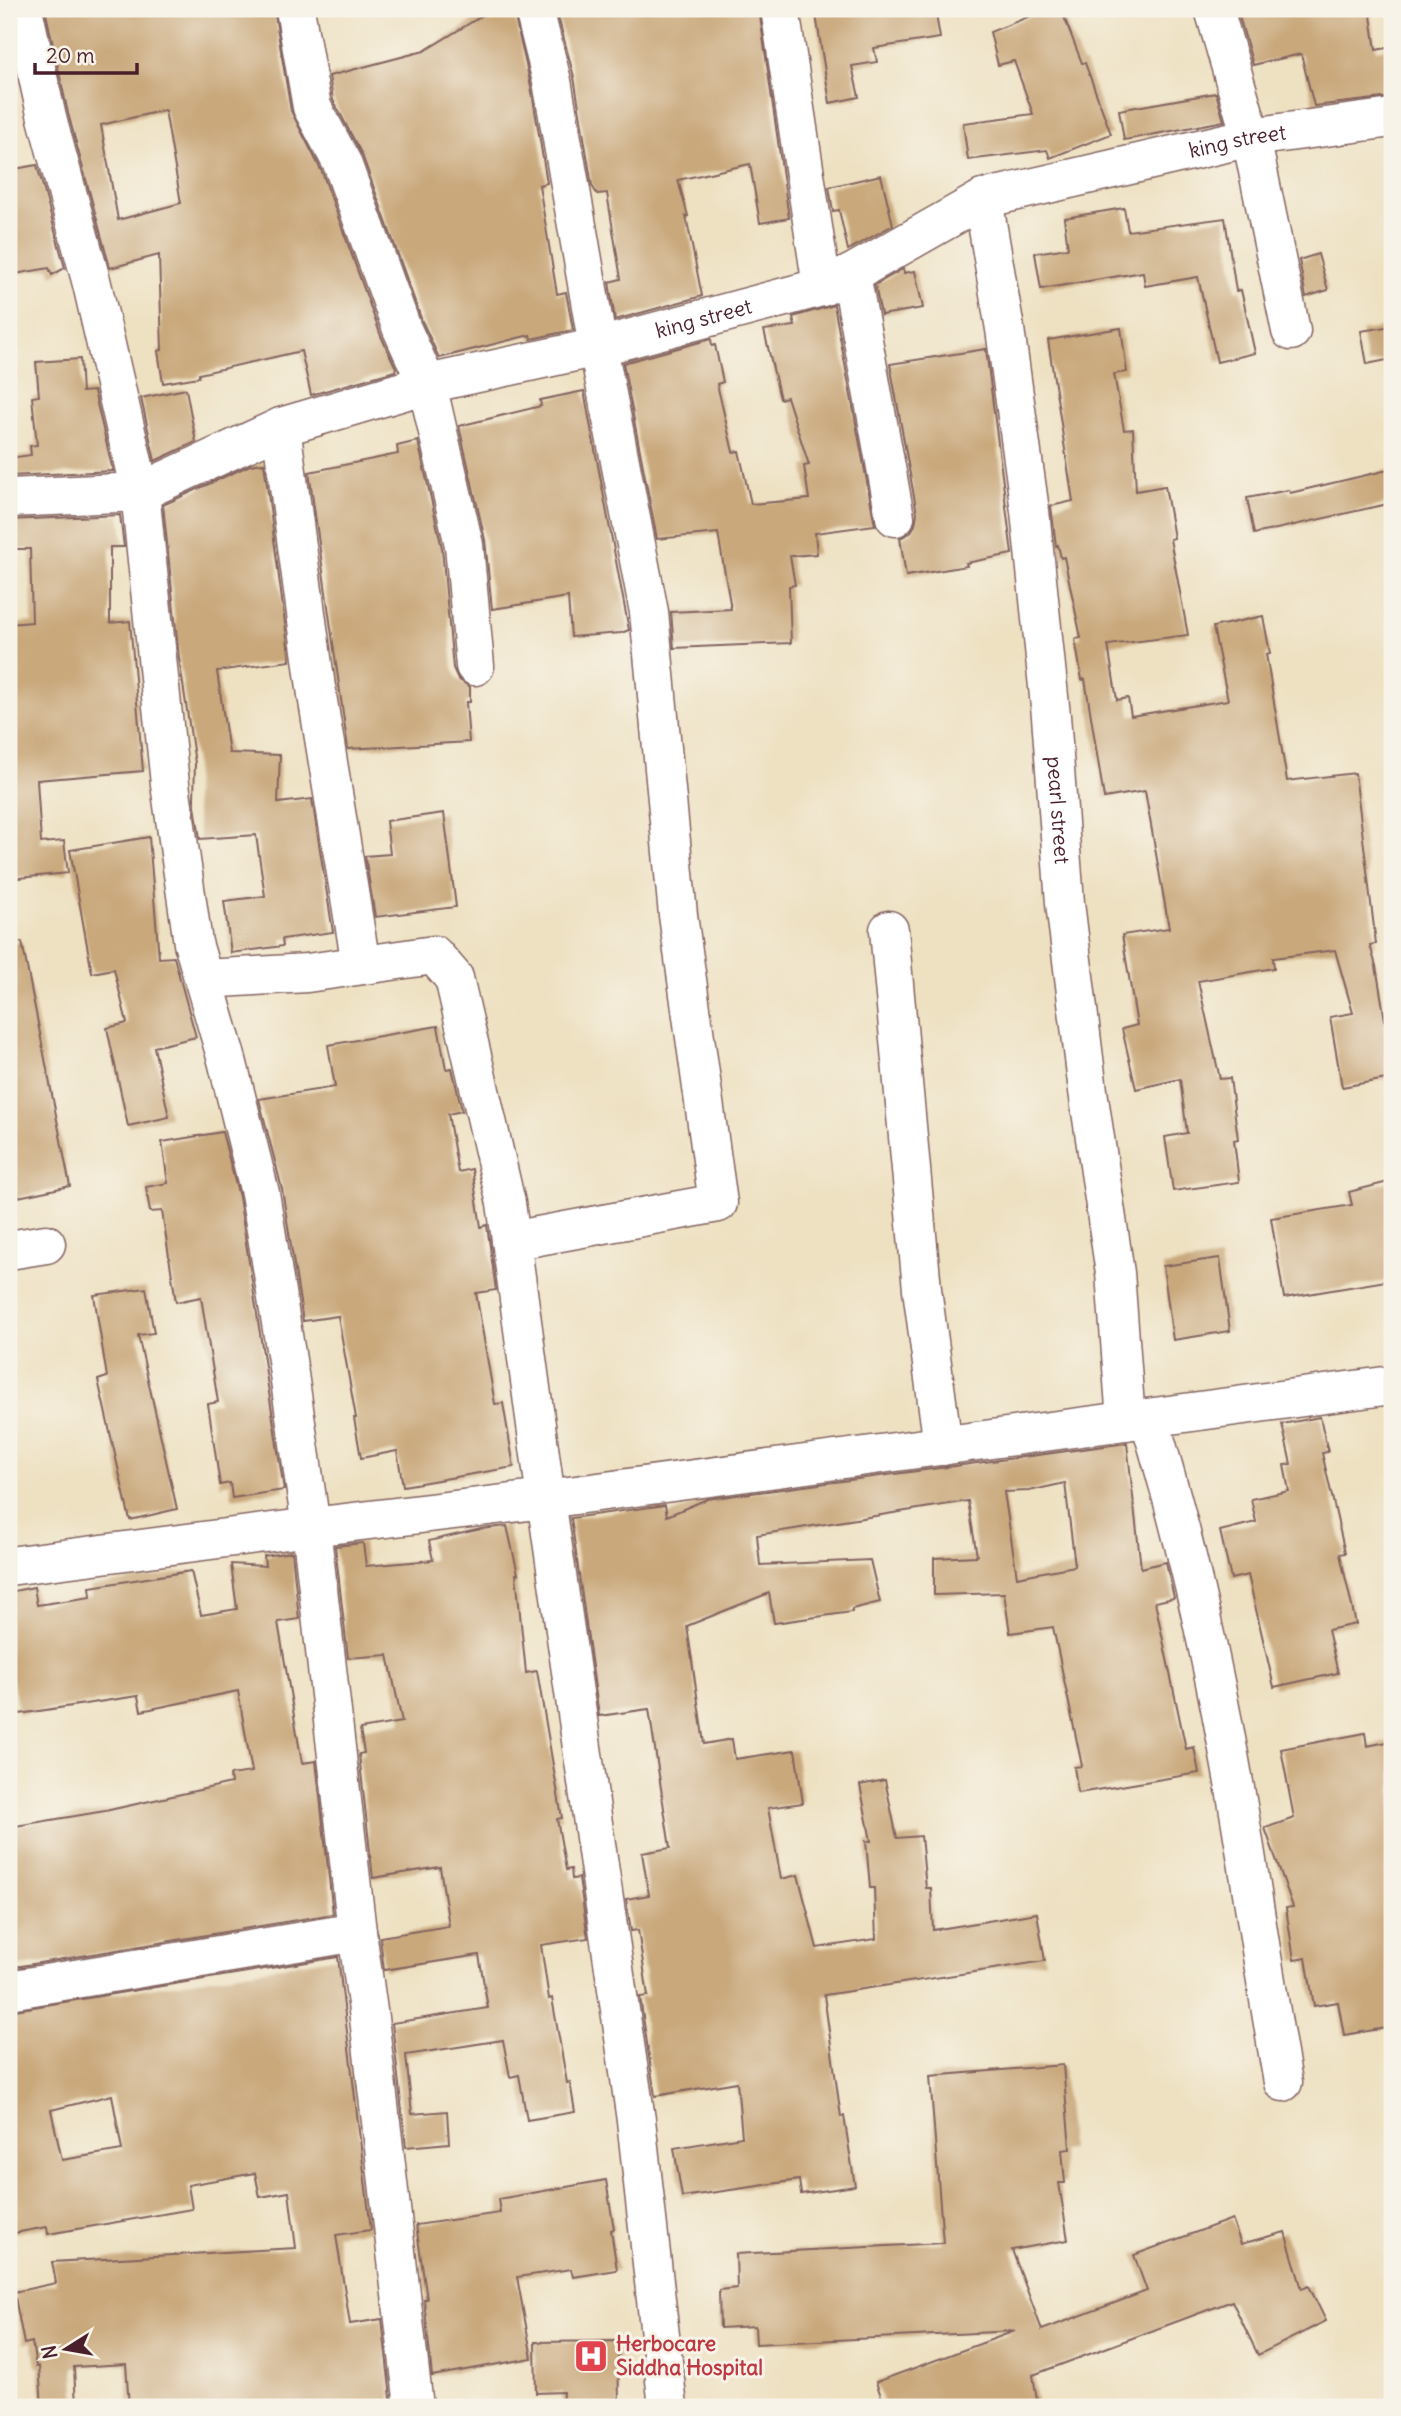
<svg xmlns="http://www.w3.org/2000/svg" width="1401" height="2416" font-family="Delius,sans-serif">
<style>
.building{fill:#c9a87b;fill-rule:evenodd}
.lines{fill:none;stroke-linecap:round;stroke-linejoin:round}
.minor-casing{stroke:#836360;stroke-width:41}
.minor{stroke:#fff;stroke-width:38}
.labels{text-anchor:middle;stroke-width:6;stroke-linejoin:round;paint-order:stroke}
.street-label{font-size:21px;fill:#4a1f2b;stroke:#f7f3e8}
.health-label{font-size:21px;font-weight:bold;fill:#be3a42;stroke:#f7f3e8;text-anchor:start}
</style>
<rect width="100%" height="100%" fill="#f7f3e8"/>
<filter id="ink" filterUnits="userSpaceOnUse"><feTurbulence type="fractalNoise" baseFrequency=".0143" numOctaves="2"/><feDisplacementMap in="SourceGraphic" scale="14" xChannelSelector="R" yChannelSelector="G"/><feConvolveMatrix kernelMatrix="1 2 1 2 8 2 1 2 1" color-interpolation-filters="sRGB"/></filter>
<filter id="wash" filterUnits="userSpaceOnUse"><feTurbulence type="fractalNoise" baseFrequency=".00686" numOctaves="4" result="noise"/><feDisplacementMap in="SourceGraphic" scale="28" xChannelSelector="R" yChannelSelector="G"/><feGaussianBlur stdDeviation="1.57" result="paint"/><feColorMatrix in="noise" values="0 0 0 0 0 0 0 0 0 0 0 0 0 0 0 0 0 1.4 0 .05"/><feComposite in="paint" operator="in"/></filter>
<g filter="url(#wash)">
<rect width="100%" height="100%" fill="#eee1c2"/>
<g id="blocks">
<!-- building -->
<g class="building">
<path d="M45 9H274L291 111 322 172 381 336 396 368 395 371 311 395 301 351 199 374V377L163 383 158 351 162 350 159 255 110 268 68 113ZM165 110 181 203 118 220 101 125Z"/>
<polygon points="493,9 513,9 531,86 547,183 539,185 557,294 566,292 573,330 531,339 530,335 439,358 422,321 362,155 333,100 329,76 424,51"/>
<polygon points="556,9 759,9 789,218 760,223 750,164 678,180 688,216 686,216 702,296 615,320 609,282 621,279 607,193 597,194 592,186 574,77"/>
<polygon points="815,9 935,9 940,38 874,48 877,62 852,66 859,97 830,103"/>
<polygon points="1048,9 1061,9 1082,63 1085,63 1111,134 1050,158 1047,150 968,160 963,123 1033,114 1014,61 998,65 990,32"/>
<polygon points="1237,9 1370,9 1376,50 1392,47 1392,97 1314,106 1301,54 1253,65"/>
<polygon points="1216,93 1224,121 1124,140 1119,110"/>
<polygon points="37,165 65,268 52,275 49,268 9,275 9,170"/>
<polygon points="881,175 893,225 848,250 839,210 833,211 829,187"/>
<polygon points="1124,208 1128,231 1225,218 1236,291 1241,290 1255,353 1217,362 1198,277 1145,286 1143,272 1041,289 1035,253 1068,248 1064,218"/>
<polygon points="1318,254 1328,290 1306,297 1299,260"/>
<polygon points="903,269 904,273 915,271 923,308 881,315 875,285"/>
<polygon points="834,305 875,525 815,533 817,554 790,556 795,585 789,586 791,643 674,648 671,612 731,609 718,533 657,539 623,363 711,339 712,346 715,345 723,382 717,384 733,452 739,451 751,504 809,499 804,466 809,465 787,397 780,399 764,330 795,326 793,317"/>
<polygon points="1392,326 1392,359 1367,364 1361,331"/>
<polygon points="1121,328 1127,372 1114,374 1124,430 1133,429 1136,491 1165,486 1174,538 1170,539 1188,635 1108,645 1117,700 1128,698 1131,716 1228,700 1213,627 1263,616 1270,653 1266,654 1287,781 1355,773 1376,944 1370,945 1376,966 1392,1062 1392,1078 1342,1087 1330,1017 1353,1013 1335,950 1273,958 1274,968 1198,981 1220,1079 1230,1078 1238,1139 1234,1140 1239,1182 1173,1191 1165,1137 1187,1133 1180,1079 1136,1089 1122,1029 1137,1025 1122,935 1169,928 1145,791 1104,798 1085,679 1082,680 1075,639 1081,638 1064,557 1061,558 1058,545 1056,546 1051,506 1073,501 1048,340"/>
<polygon points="986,349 1012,554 966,563 967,566 906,576 900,538 910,533 915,525 917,513 890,364"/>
<polygon points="80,359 82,392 94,391 113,471 9,476 9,458 31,455 30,446 37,445 32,397 39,396 36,362"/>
<polygon points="186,389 196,442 155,461 141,398"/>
<polygon points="584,391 629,630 621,633 571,637 568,597 492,609 485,540 459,426 541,406 540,400"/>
<polygon points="418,441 442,548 453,668 458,679 470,687 470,702 466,702 469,742 348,749 309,472 398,454 397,446"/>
<polygon points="264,463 290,661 217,671 229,753 280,755 278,803 312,799 333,932 282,939 283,946 231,953 224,901 265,896 256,835 200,839 194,799 195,763 179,658 163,505 250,465"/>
<polygon points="1392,469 1392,503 1254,534 1247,498 1289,490 1290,493"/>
<polygon points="120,515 124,547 110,547 110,623 130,621 143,771 37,780 41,843 64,841 68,873 9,879 9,624 32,622 30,549 9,549 9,520"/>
<polygon points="444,813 456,907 375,917 365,856 390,854 386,821"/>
<polygon points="149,837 159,958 174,957 196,1037 154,1047 169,1117 128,1126 107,1028 127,1023 114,969 92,973 70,850"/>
<polygon points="22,942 70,1186 9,1199 9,943"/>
<polygon points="438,1026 446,1069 452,1068 462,1111 448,1114 458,1172 472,1169 481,1227 487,1225 496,1290 476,1293 495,1404 503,1403 514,1467 403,1486 397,1451 361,1458 354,1418 356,1418 338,1316 303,1321 282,1189 259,1099 335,1087 328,1045"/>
<polygon points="222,1132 239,1197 284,1490 232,1498 230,1483 220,1485 208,1404 218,1402 201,1297 176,1302 162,1211 150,1212 146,1187 168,1183 162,1142"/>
<polygon points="1392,1181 1392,1280 1284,1298 1271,1218 1352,1205 1349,1192"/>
<polygon points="1220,1258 1230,1331 1173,1340 1163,1266"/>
<polygon points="146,1288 154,1333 138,1335 177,1509 130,1520 98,1380 107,1377 94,1295"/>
<polygon points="1320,1417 1328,1452 1322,1453 1345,1553 1340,1554 1356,1624 1328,1630 1338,1673 1274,1687 1248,1575 1231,1579 1220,1531 1256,1522 1251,1499 1289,1491 1284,1465 1291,1464 1282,1424"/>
<path d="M1127 1443 1141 1568 1166 1562 1174 1598 1155 1602 1186 1749 1194 1747 1199 1773 1078 1793 1074 1767 1082 1766 1053 1627 1010 1633 1004 1593 934 1595V1558L977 1556 968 1501 757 1535 760 1565 870 1560 880 1602 852 1609V1612L774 1623 769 1593 687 1626 704 1744 732 1739 735 1759 795 1750 803 1803 768 1808 781 1879 798 1875 817 1948 876 1939 874 1888H870L866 1841H871L860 1785 885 1780 897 1838 921 1836 926 1888H931L933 1930 1037 1913 1045 1961 824 1995 841 2117 844 2116 855 2186 801 2194 799 2180 682 2197 674 2148 742 2137 737 2082 655 2096 640 1997 648 1996 638 1930 631 1931 626 1899 649 1895 642 1853 670 1848 649 1709 599 1716 571 1518 665 1505 667 1516 707 1499ZM1065 1483 1075 1566 1017 1577 1004 1492 1029 1491Z"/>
<polygon points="507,1526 518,1574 516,1574 526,1673 537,1671 562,1818 557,1819 566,1870 571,1869 572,1879 579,1878 588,1938 541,1945 549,1999 552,1998 567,2083 570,2082 575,2112 527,2120 519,2075 510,2077 503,2040 406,2055 412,2114 447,2111 449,2143 406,2147 392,2023 488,2008 479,1955 384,1970 380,1937 449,1926 440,1867 373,1878 359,1754 364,1753 360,1729 402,1722 388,1655 348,1658 335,1546 363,1543 366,1566 433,1560 429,1541 481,1529"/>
<polygon points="292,1552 299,1619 278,1622 302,1763 316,1761 333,1914 9,1968 9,1827 105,1811 231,1783 230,1775 252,1772 238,1691 141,1711 138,1696 19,1714 9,1666 9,1592 34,1587 37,1605 91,1597 90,1587 191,1571 201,1615 237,1609 231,1564 265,1566 264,1556"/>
<polygon points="1365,1733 1367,1746 1392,1741 1392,2027 1344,2035 1338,2002 1314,2006 1306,1958 1294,1960 1286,1908 1293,1907 1265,1828 1294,1818 1281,1749"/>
<path d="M338 1957 371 2230 336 2235 350 2324 382 2319 392 2407H129L126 2364 74 2367 76 2407H42L39 2366 36 2367 32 2342 24 2344 14 2292 56 2283 52 2262 296 2248 289 2192 260 2197 255 2173 188 2185 192 2209 48 2234 47 2227 9 2234V2011ZM112 2095 122 2150 62 2160 51 2110Z"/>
<polygon points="1063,2065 1070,2149 1062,2150 1065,2183 1059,2183 1068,2240 1012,2250 1042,2330 1147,2291 1134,2255 1232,2219 1241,2244 1285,2232 1302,2289 1309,2286 1326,2321 1258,2355 1232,2301 1033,2375 1038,2407 885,2407 876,2382 1015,2331 756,2344 755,2326 720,2328 719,2290 737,2288 736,2254 943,2243 930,2076"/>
<polygon points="606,2180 614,2229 611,2230 617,2270 573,2277 571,2269 517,2277 532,2358 432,2376 424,2299 427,2299 416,2225 500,2213 498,2199"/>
<polygon points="618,2341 619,2407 562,2407 563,2392 536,2393 535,2342"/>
</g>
</g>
</g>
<g filter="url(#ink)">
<use href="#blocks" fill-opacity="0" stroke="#836360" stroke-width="2"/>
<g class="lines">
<!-- minor casing -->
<g class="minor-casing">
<g id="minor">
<polyline points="23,9 47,118 92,284 140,492 170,784 193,943 227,1060 260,1193 287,1360 311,1527 357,1932 369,2018 414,2407"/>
<polyline points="295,9 312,107 342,163 402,329 427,384 464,545 475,666"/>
<polyline points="780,9 822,287"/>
<polyline points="1214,9 1251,137 1291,331"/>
<path id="s1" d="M983 199 1005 329 1030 511 1051 716 1065 903 1088 1091 1115 1273 1126 1421"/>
<polyline points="851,274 895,517"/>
<polyline points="281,427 317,695 361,965"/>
<path id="s2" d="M9 498 140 492 281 427 427 384 598 347 822 287 851 274 983 199 1251 137 1392 118"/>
<polyline points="889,930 922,1289 943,1446"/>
<polyline points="204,979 307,973 434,955 454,978 506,1203 546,1499 636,2120 668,2407"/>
<polyline points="511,1241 718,1203 678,915 649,612 598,347 552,81 534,9"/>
<polyline points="9,1250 46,1244"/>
<path d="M1149 1418C1187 1543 1215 1671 1237 1800 1253 1894 1266 1988 1283 2082"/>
<polyline points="9,1566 311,1527 546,1499 1392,1385"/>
<polyline points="9,1990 357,1932"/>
</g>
</g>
<!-- minor -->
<use href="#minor" class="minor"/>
</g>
</g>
<!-- icons -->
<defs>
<g id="hospital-square" transform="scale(1.75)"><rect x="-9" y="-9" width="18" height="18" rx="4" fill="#e0444e" stroke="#f7f3e8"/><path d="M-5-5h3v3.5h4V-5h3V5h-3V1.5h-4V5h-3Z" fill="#fff"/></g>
</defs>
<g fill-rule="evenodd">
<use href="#hospital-square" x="591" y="2356"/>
</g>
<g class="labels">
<!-- street labels -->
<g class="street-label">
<text dy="7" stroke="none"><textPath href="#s2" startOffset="1290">king street</textPath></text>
<text dy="7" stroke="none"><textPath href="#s2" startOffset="723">king street</textPath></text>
<text dy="7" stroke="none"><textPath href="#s1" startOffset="616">pearl street</textPath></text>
</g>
<!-- health labels -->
<g class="health-label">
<text x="616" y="2351">Herbocare<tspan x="616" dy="24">Siddha Hospital</tspan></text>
</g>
</g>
<!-- margin -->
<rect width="1401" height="2416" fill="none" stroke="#f7f3e8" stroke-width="35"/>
<!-- north arrow -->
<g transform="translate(66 2349) rotate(259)" stroke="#f7f3e8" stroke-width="5" paint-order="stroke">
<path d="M0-5L12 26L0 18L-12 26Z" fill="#4a1f2b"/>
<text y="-10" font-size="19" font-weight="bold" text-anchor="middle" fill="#4a1f2b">N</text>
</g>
<!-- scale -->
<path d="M35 63v10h102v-10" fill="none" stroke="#4a1f2b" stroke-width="3.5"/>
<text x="46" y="63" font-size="21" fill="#4a1f2b" stroke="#f7f3e8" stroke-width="5" paint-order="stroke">20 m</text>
</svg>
